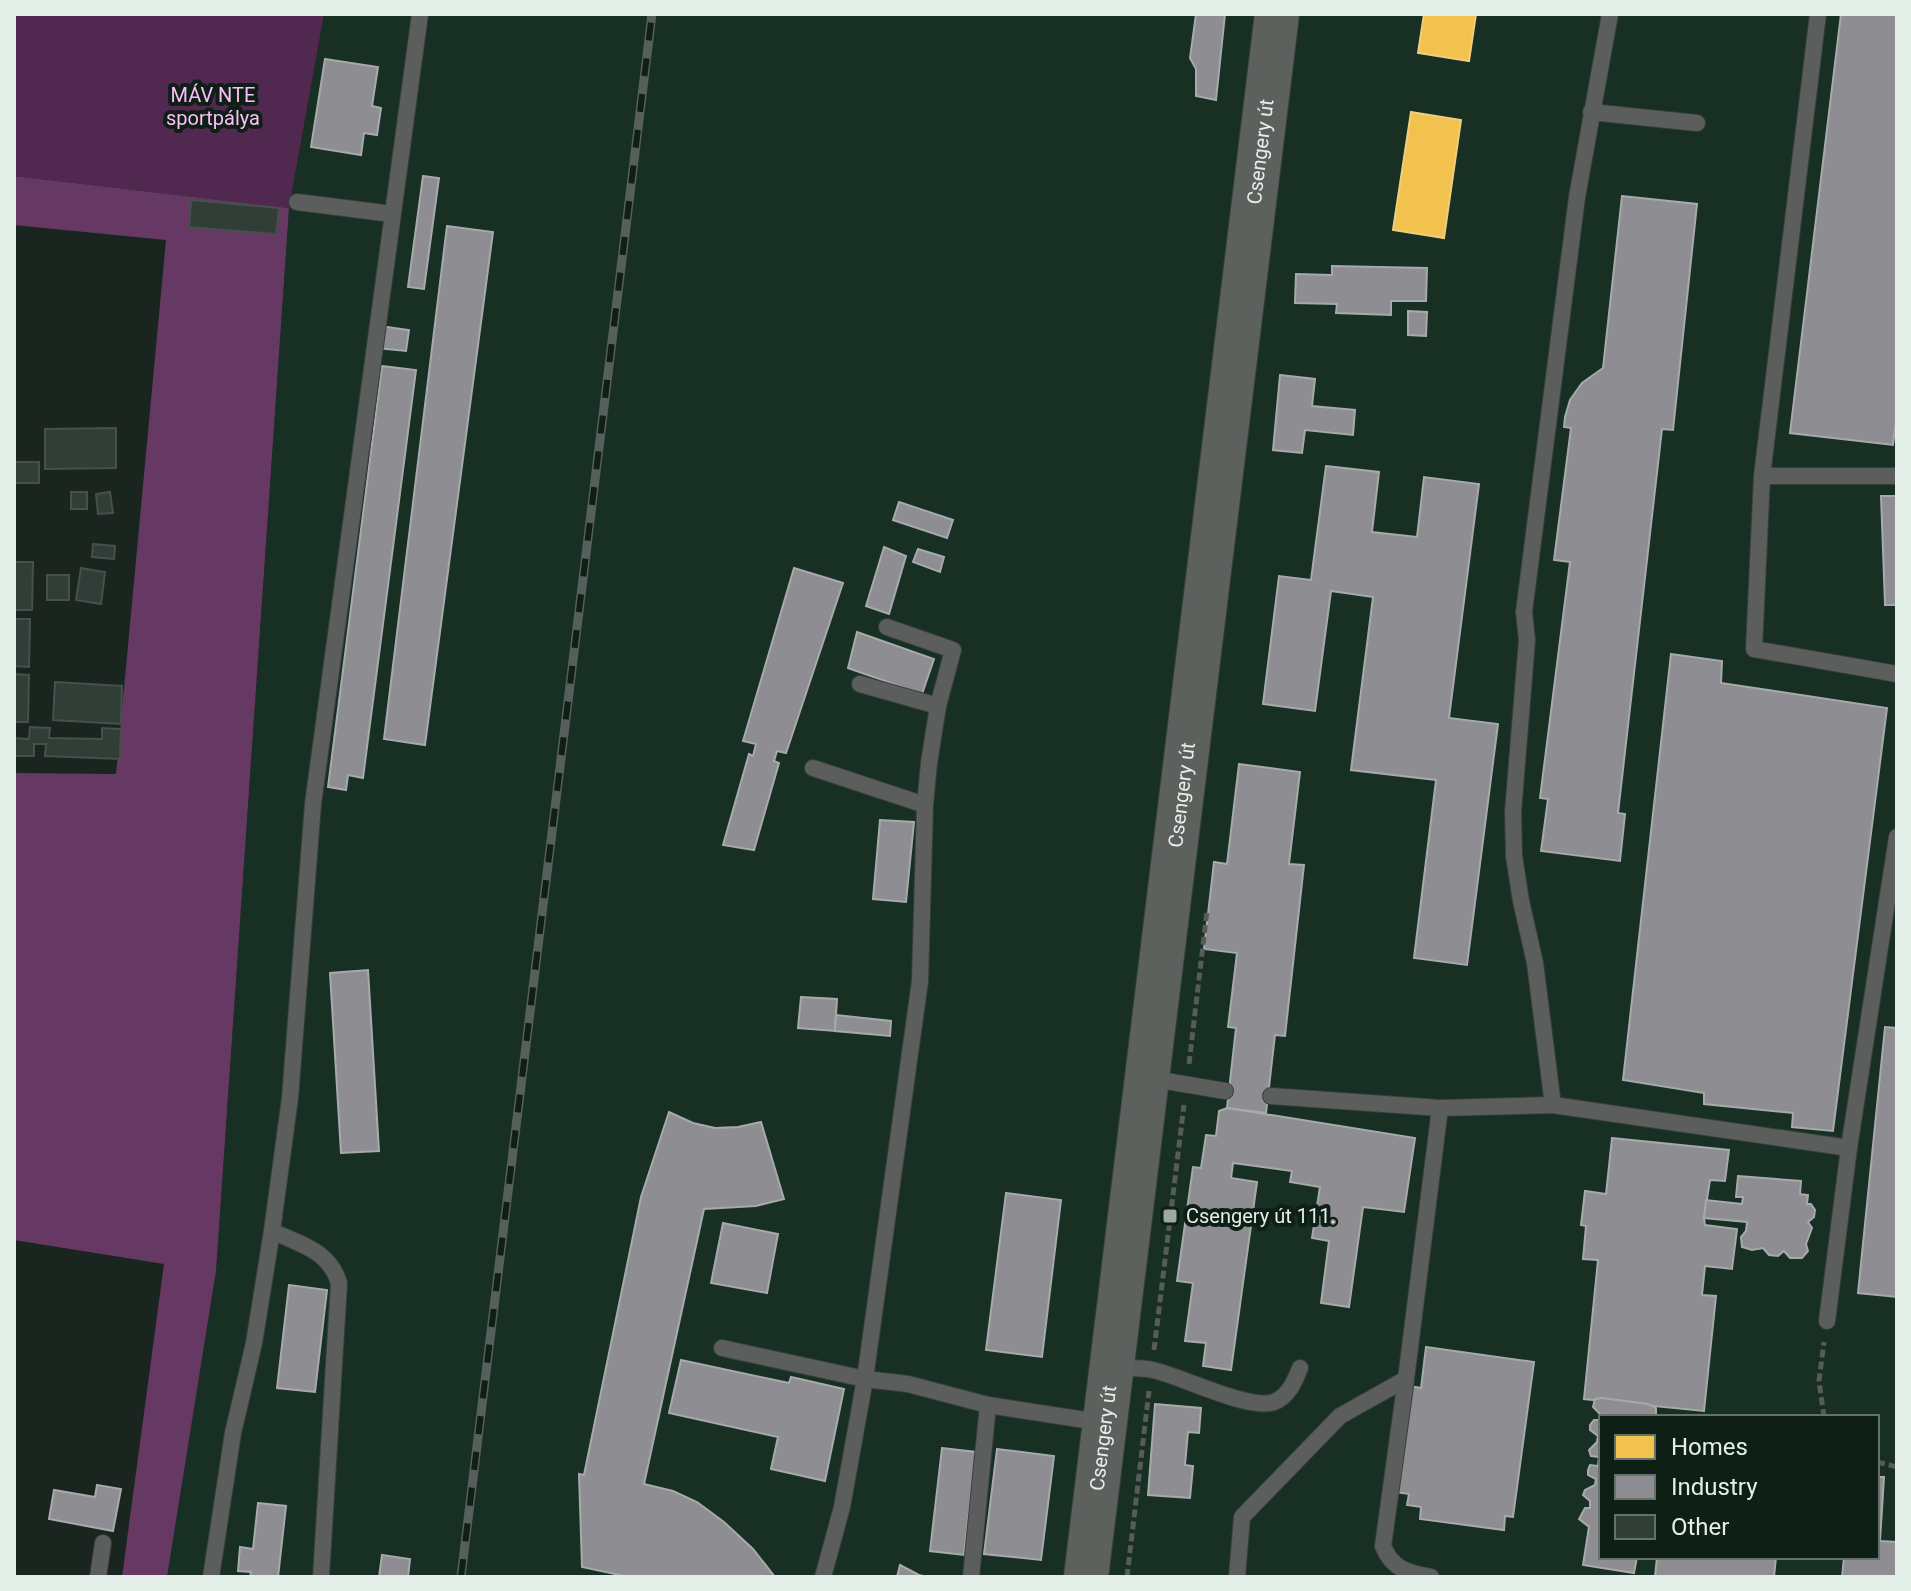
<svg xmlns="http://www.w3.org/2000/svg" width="1911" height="1591" font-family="Roboto,sans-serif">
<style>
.built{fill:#182f23;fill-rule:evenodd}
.green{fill:#512950}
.forest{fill:#653964}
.homes{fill:#f2c14e;stroke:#eecf7c;stroke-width:2}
.industry{fill:#8d8d92;stroke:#a7aaac;stroke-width:2}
.building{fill:#313e38;stroke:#47504b;stroke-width:2}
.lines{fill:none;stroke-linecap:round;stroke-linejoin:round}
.service-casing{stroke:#38403c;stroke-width:18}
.secondary-casing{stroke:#38403c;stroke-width:46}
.path{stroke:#575c5a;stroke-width:5;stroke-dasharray:8 4;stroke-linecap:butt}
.service{stroke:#5b5e5c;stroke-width:16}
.secondary{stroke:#5c615e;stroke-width:44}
.rail-casing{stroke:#575f5c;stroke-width:9}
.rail{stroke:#0e1f16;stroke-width:6;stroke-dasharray:18;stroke-linecap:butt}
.poi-dot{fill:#9ea8a3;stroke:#0e1f16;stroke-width:3}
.labels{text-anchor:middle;stroke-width:8;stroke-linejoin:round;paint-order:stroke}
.park-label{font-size:20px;fill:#febefa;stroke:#0e1f16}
.street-label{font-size:20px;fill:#e4efe9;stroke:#0e1f16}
.poi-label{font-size:20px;fill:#e4efe9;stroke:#0e1f16;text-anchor:start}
</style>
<rect width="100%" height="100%" fill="#1b2520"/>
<!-- built -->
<path class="built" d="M324 14H1897V1577H167L216 1271 289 208ZM1601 1417H1877V1557H1601Z"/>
<!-- green -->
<polygon class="green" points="14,14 324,14 289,208 14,176"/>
<!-- forest -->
<polygon class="forest" points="14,176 289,208 216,1271 167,1577 122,1577 164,1264 14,1240 14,773 116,774 166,240 14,225"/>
<!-- homes -->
<g class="homes">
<polygon points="1424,14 1476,14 1469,61 1418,53"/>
<polygon points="1411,112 1461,120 1444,238 1393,230"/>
</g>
<!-- industry -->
<g class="industry">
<polygon points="1196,14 1225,14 1216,100 1196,96 1196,69 1190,58"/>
<polygon points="1841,14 1897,14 1897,413 1893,445 1790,433"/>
<polygon points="325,59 378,67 372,106 381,108 377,135 364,133 361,155 311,147"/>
<polygon points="423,176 439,178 424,289 408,287"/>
<polygon points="1622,196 1697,204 1673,430 1662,429 1618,813 1625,814 1620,861 1541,851 1548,799 1540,798 1570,562 1554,560 1571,428 1564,427 1565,417 1570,400 1582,383 1603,368"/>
<polygon points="447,226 493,232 425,745 384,739"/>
<polygon points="1332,266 1427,268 1426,301 1391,301 1391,315 1336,313 1337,304 1295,303 1296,274 1332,275"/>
<polygon points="1408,311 1427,312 1426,336 1408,335"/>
<polygon points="380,326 409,330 406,351 377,348"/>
<polygon points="382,366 416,370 363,778 348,775 346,790 328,787"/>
<polygon points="1280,375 1315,379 1312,406 1355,410 1353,435 1305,430 1302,453 1273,450"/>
<polygon points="1326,466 1379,472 1372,532 1417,537 1424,477 1479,484 1449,718 1498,724 1467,965 1414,958 1436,780 1351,770 1373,597 1331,591 1315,711 1263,704 1279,576 1311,580"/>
<polygon points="1881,496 1897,496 1897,605 1885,605"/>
<polygon points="899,502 953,520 947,538 893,520"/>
<polygon points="884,547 906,556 889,614 866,606"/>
<polygon points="918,549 944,557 940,572 913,562"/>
<polygon points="794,568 843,583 786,753 777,751 774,761 779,763 754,850 723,845 749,754 753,756 756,744 743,741"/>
<polygon points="857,632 934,659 922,694 848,668"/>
<polygon points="1671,654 1722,661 1721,683 1887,708 1833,1131 1792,1127 1793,1113 1704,1104 1704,1093 1623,1080"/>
<polygon points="1239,764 1300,772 1289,864 1304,865 1285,1036 1275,1035 1266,1113 1227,1108 1236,1028 1228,1027 1237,953 1204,949 1214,862 1227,864"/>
<polygon points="880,820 914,822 906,902 873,899"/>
<polygon points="368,970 379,1151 341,1153 330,973"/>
<polygon points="801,997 837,999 835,1031 798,1028"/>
<polygon points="836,1015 891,1021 890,1036 835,1031"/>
<polygon points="1885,1027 1897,1028 1897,1297 1858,1293"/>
<polygon points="1227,1108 1415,1138 1404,1212 1363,1207 1349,1307 1321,1303 1329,1241 1312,1238 1320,1187 1290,1182 1292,1171 1233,1163 1231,1178 1257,1182 1231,1370 1203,1366 1206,1343 1185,1341 1193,1283 1177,1281 1193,1167 1201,1168 1206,1135 1216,1136 1219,1111"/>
<polygon points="669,1112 693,1123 715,1128 738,1127 761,1122 784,1199 756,1206 704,1209 644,1484 673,1491 697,1502 724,1522 753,1549 775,1577 629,1577 582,1567 579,1474 584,1475 641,1197"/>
<polygon points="1612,1138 1729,1150 1725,1181 1710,1180 1704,1218 1705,1225 1737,1229 1732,1269 1705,1266 1702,1295 1716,1296 1704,1411 1584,1399 1598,1260 1583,1259 1586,1226 1581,1225 1585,1191 1606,1194"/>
<polygon points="1738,1176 1801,1181 1800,1194 1808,1195 1807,1204 1811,1204 1815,1210 1814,1217 1808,1222 1812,1228 1806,1244 1808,1251 1802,1258 1790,1258 1784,1251 1778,1256 1769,1255 1763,1248 1752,1250 1742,1247 1741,1237 1746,1231 1747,1222 1704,1218 1706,1200 1742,1204 1743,1197 1736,1197"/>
<polygon points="1006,1193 1061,1200 1042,1357 986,1350"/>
<polygon points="723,1223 778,1234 767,1293 711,1283"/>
<polygon points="289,1285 327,1290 315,1392 277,1388"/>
<polygon points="1426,1347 1534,1362 1513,1517 1505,1516 1504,1530 1420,1519 1421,1507 1407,1505 1409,1494 1395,1492 1410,1386 1421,1388"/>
<polygon points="681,1360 789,1383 791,1377 844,1389 825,1481 771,1469 778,1437 669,1413"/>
<polygon points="1602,1398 1648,1404 1656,1408 1656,1417 1601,1417 1601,1557 1637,1557 1634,1573 1583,1565 1589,1527 1579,1519 1585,1508 1590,1508 1590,1501 1583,1495 1585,1490 1595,1485 1596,1479 1588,1475 1588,1470 1590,1465 1598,1466 1599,1457 1591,1456 1589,1450 1597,1442 1598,1436 1590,1430 1590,1425 1594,1420 1601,1420 1601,1415 1593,1407 1595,1399"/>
<polygon points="1155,1404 1201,1408 1199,1433 1188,1432 1185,1465 1193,1466 1190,1498 1148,1495"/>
<polygon points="942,1448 976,1452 964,1555 930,1551"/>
<polygon points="997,1449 1054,1456 1041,1560 984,1554"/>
<polygon points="1877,1477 1884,1477 1880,1541 1897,1542 1897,1577 1842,1577 1844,1557 1877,1557"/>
<polygon points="97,1485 121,1489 113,1531 49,1519 54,1490 95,1497"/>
<polygon points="258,1503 286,1506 278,1577 250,1577 251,1572 238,1571 240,1547 253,1549"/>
<polygon points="382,1555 410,1559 408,1577 379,1577"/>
<polygon points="1657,1557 1776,1557 1774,1577 1655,1577"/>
<polygon points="900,1565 919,1575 927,1577 897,1577"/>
</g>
<!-- building -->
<g class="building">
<polygon points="191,200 279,208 276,234 189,227"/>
<polygon points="116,428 116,468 45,469 45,429"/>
<rect x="14" y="462" width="25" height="21"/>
<rect x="71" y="492" width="16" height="17"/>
<polygon points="110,492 113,513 98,514 96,494"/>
<polygon points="93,544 115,546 114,559 92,557"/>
<polygon points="14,562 33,562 32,610 14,610"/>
<polygon points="81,568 105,572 101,604 76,600"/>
<rect x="47" y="575" width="22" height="25"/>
<polygon points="14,619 30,619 29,667 14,666"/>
<polygon points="14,674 29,675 28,722 14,722"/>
<polygon points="55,682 122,686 121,724 53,720"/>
<polygon points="30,727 50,728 49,738 102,739 102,728 121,729 120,759 45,756 46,744 34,744 34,756 14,756 14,738 29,739"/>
</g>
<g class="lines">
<!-- service casing -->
<g class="service-casing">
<g id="service">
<polyline points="1818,14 1762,476 1754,649 1897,674"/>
<polyline points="1591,112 1697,123"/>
<polyline points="297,202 392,214"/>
<polyline points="1762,476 1897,476"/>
<polyline points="860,684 938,706"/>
<polyline points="813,768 925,805"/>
<polyline points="1148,1078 1225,1091"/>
<polyline points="1271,1096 1440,1108 1553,1105 1849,1148"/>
<polyline points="1553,1105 1535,963 1521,901 1514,856 1513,812 1527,640 1524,612 1577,197 1610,14"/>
<path d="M272 1231C301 1245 329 1250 339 1283L321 1577"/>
<polyline points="1827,1321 1849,1148 1897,837"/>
<polyline points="722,1348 865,1379 908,1384 988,1405 1105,1423"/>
<path d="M1115 1368C1127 1368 1141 1367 1153 1370 1181 1376 1249 1411 1274 1402 1288 1397 1295 1381 1300 1368"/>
<polyline points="1406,1379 1440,1108"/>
<polyline points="98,1577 103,1543"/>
<polyline points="211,1577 233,1433 254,1343 272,1231 290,1098 313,804 420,14"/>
<polyline points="823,1577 842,1507 865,1379 920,981 925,805 929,763 938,706 953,650 887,627"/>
<polyline points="971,1577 988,1405"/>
<path d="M1237 1577 1242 1517 1340 1416 1406 1379 1383 1546C1392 1569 1408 1573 1431 1577"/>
</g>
</g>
<!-- secondary casing -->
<g class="secondary-casing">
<g id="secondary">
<path id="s1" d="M1086 1577 1277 14"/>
</g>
</g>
<!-- path -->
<g class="path">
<polyline points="1189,1064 1207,911"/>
<polyline points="1154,1350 1184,1105"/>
<polyline points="1824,1417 1819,1381 1824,1342"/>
<polyline points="1877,1462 1897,1467"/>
<polyline points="1127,1577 1149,1391"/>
</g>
<!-- service -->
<use href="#service" class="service"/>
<!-- secondary -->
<use href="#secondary" class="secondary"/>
<!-- rail casing -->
<g class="rail-casing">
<polyline id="rail" points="461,1577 652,14"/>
</g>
<!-- rail -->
<use href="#rail" class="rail"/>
</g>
<!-- markers -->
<rect class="poi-dot" x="1162" y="1208" width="16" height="16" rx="4"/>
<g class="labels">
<!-- park labels -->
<g class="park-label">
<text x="213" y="102">MÁV NTE<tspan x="213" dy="23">sportpálya</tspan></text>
</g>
<!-- street labels -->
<g class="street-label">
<text dy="7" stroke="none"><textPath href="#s1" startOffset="1436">Csengery út</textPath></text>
<text dy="7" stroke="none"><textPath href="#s1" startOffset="788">Csengery út</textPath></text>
<text dy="7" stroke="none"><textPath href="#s1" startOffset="140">Csengery út</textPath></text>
</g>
<!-- poi labels -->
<g class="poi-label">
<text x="1186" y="1223">Csengery út 111.</text>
</g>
</g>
<!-- border -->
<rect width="1911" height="1591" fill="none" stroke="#e4efe9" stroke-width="32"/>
<!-- legend -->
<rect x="1599" y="1415" width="280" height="144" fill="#0e1f16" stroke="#64726a" stroke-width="2"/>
<rect x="1615" y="1435" width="40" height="24" fill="#f2c14e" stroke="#64726a" stroke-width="2"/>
<text x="1671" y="1455" font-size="24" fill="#e4efe9">Homes</text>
<rect x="1615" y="1475" width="40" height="24" fill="#8d8d92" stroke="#64726a" stroke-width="2"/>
<text x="1671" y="1495" font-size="24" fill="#e4efe9">Industry</text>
<rect x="1615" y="1515" width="40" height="24" fill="#313e38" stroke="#64726a" stroke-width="2"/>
<text x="1671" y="1535" font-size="24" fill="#e4efe9">Other</text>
</svg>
